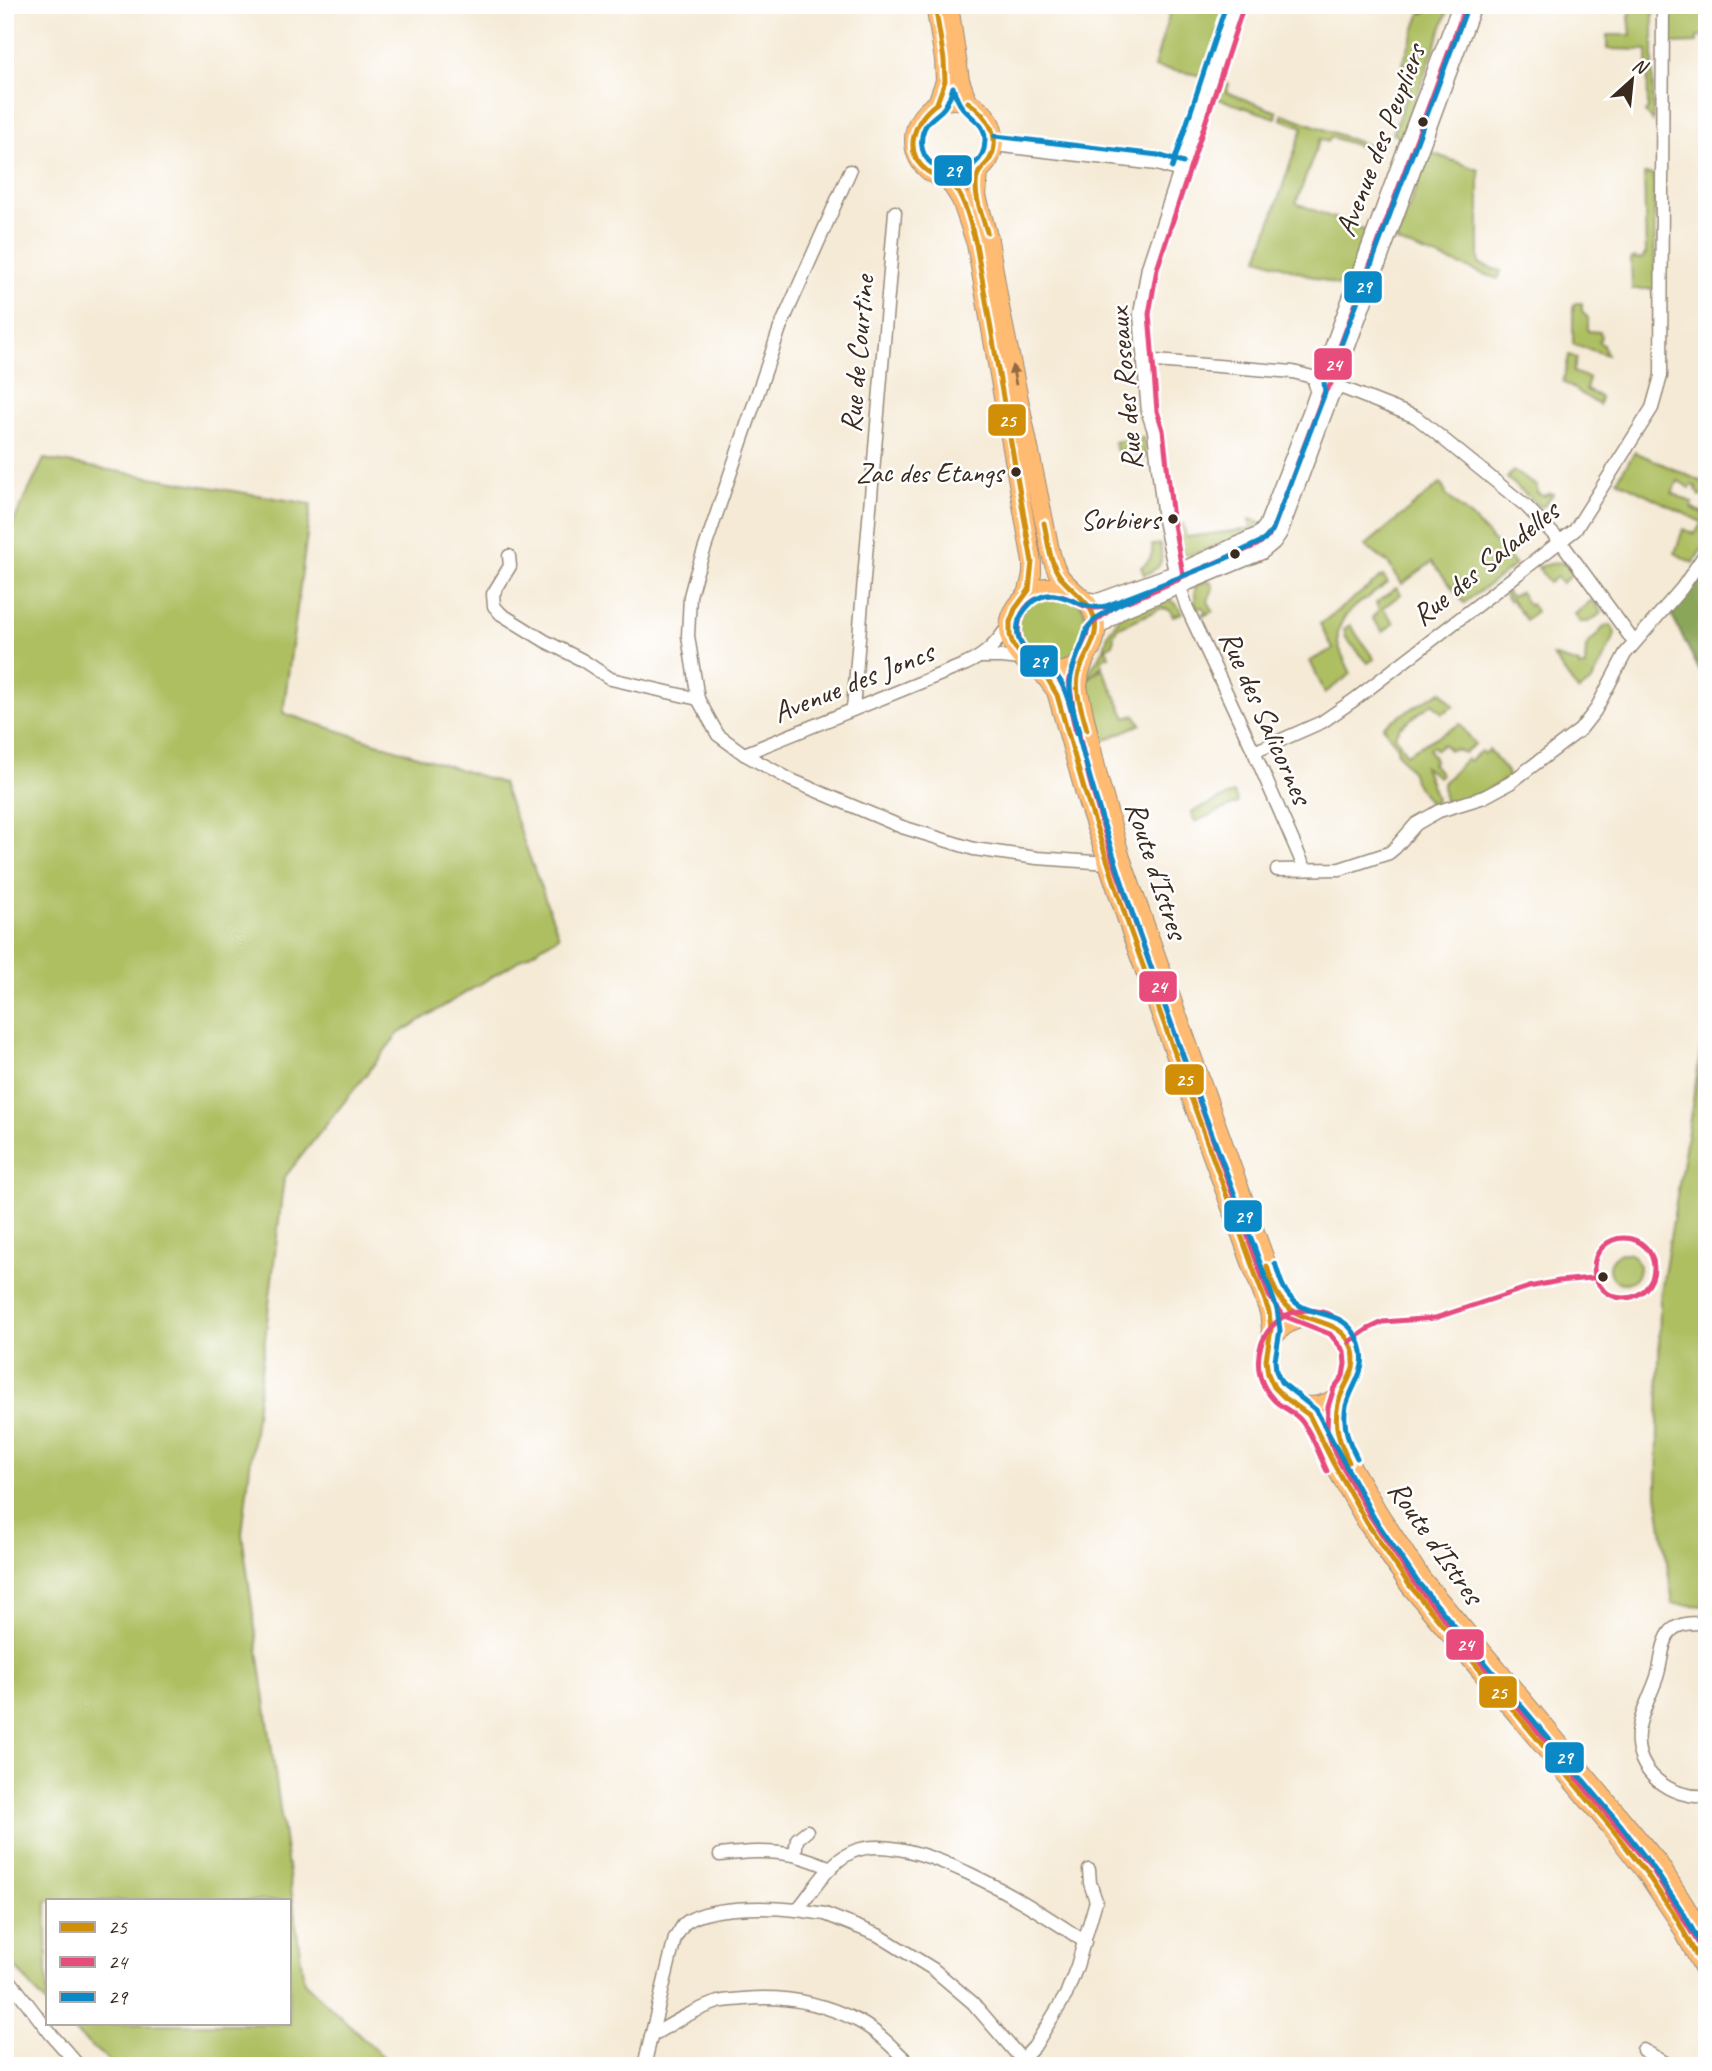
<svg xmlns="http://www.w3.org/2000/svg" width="1712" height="2071" font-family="Caveat,sans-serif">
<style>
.green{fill:#aebf62;stroke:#747440;stroke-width:2}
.forest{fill:#8aa658;stroke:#62683b;stroke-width:2}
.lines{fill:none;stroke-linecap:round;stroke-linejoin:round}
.street-casing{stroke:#988a7a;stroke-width:15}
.primary-casing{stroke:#988a7a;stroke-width:20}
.street{stroke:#fff;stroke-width:12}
.primary{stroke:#febb71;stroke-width:18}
.bus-1-casing{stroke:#fff;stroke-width:10}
.bus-2-casing{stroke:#fff;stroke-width:10}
.bus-3-casing{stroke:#fff;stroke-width:10}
.bus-1{stroke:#d18f07;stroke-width:5}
.bus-2{stroke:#e74c7d;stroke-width:5}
.bus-3{stroke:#0b89c6;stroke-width:5}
.oneway{fill:#936b43}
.bus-dot{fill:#3b2a1e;stroke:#fff;stroke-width:2.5}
.labels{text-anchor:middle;stroke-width:5;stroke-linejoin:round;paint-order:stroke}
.bus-label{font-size:28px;fill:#3b2a1e;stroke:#fff;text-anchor:end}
.street-label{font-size:30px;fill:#3b2a1e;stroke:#fff}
.line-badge{stroke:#fff;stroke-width:2.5}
.badge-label{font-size:19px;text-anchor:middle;font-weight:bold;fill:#fff}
</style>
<rect width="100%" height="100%" fill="#fff"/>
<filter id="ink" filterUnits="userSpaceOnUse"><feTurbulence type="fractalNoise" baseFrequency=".0143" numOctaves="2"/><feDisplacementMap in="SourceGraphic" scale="14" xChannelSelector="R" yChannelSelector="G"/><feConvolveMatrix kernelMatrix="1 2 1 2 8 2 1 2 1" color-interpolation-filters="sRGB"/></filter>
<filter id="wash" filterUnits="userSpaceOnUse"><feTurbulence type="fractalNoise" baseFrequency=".00686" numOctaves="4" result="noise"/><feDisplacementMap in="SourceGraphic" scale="28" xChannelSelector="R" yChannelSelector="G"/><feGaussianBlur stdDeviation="1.57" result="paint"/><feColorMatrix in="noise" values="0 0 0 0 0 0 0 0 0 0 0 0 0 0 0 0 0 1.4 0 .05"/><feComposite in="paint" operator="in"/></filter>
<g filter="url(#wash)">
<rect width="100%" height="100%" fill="#f5ead6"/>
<!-- green -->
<g class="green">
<polygon points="1172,5 1227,5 1204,76 1154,67"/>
<polygon points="1428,5 1450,5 1402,137 1393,134 1408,89 1403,62 1421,12 1425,13"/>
<polygon points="1634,5 1653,5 1653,122 1645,112 1648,109 1647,50 1607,49 1607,35 1631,35 1629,16"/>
<polygon points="1670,5 1707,5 1707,37 1697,37 1697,43 1670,44"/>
<polygon points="1218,81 1229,84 1226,92 1277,112 1276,118 1213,97"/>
<polygon points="1283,114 1372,147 1375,138 1378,140 1373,151 1331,137 1328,142 1320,139 1296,203 1366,231 1346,288 1258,258 1303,127 1281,119"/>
<polygon points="1429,152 1479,170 1479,264 1501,271 1498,279 1396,242"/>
<polygon points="1644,174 1654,175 1655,289 1632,289 1631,259 1635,257 1635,259 1643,258 1644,255 1646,254"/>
<polygon points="1576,303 1582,303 1582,311 1588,318 1588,331 1600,332 1601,338 1598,341 1603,345 1607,355 1573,344 1573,306"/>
<polygon points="1569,355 1577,358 1573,372 1589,378 1586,390 1601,397 1599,405 1563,382"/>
<polygon points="1143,437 1146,457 1138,458 1136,448 1117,451 1114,442"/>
<polygon points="1635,452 1707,484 1707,499 1699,495 1700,493 1696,490 1697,487 1692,485 1690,488 1678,481 1672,493 1693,503 1691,507 1702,513 1707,501 1707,525 1617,480"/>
<polygon points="44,459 311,504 283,713 502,783 559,936 398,1034 284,1178 242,1534 304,1982 393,2066 115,2066 65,2024 289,2024 289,1901 47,1901 47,2005 5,1955 5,539"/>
<polygon points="1168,467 1175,524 1183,523 1186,537 1250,529 1250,519 1260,523 1252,532 1191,555 1185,554 1176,545 1162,471"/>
<path d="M1513 471 1537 486V493C1543 497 1545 496 1551 493L1553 494 1544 506 1540 507 1507 478Z"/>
<polygon points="1441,483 1447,496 1473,519 1515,565 1464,603 1432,562 1402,584 1388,563 1365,546"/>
<polygon points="1701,524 1707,527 1707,541 1693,563 1675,553 1683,529 1695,534"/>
<path d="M1160 544C1164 563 1161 568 1144 575L1141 567C1150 561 1153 556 1152 545Z"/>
<polygon points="1558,562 1565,564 1573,573 1562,583 1557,577 1549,583 1538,567"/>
<path d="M1383 576 1388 583C1368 599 1333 613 1338 643 1340 653 1347 664 1351 674L1325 693 1310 661 1333 649 1320 624Z"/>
<polygon points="1177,577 1179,583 1115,610 1112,604"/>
<polygon points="1210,581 1213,588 1208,601 1213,611 1203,616 1202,614 1206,613 1203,607 1197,608 1195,602 1195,587 1201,583"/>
<polygon points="1396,588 1401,594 1383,608 1394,623 1383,632 1372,618 1379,610 1376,603"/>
<polygon points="1506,591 1511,597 1520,592 1529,606 1531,604 1536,611 1526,620 1511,600 1509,601 1503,593"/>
<path d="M1049 593C1085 598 1084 604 1090 638L1072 661C1066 662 1056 666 1050 665 1023 661 1004 622 1029 602 1035 598 1043 596 1049 593Z"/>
<path d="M1161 599C1173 599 1177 603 1182 613L1173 616 1170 610 1162 608 1117 628 1114 634 1113 644 1106 648 1109 656 1102 659V666L1088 678 1089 672 1104 649 1108 634 1120 617Z"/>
<polygon points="1592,600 1602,613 1588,622 1580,622 1575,614"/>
<polygon points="1350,625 1374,659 1368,663 1346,638 1344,629"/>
<polygon points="1611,625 1615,633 1613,640 1592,681 1578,691 1553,656 1579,664 1579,667 1585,667 1586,647 1604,627"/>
<polygon points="1102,668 1126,718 1135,715 1141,724 1100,742 1093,717 1087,680"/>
<polygon points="1441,691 1454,706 1442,713 1433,703 1400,727 1395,735 1406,754 1460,724 1475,744 1464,753 1456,749 1449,750 1443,744 1436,750 1433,746 1429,749 1435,760 1432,763 1441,774 1438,777 1424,767 1436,797 1435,803 1431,805 1414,781 1412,772 1397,752 1398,749 1383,726"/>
<polygon points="1489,750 1507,772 1508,778 1482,793 1444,805 1443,783 1466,759 1469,761 1481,751 1484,754"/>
<polygon points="1234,793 1238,803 1195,822 1191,812"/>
<polygon points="1707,1005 1707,1606 1673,1604 1657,1494 1660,1298 1696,1082"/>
<circle cx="1624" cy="1268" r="15"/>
</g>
<!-- forest -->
<polygon class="forest" points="1707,559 1707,685 1670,612"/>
</g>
<g filter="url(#ink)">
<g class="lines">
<!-- street casing -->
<g class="street-casing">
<g id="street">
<polyline points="994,145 1157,164 1180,171"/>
<polyline points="850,171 780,328 696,574 690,596 688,636 698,699 718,735 744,754 791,780 902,827 974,849 1037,858 1108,863"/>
<polyline points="1143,360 1293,372 1316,378"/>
<polyline points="1340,387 1338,376 1475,5"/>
<polyline points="1340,387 1416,417 1526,506 1561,542 1634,642"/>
<polyline points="509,556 510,566 493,594 494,606 501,614 545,641 582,660 611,679 698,699"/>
<polyline points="1175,572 1164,520 1154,431 1148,413 1140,314 1148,267 1235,5"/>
<polyline points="1180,587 1187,608 1254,752 1305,869"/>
<polyline points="1083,598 1098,600 1175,572 1259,533 1265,526 1311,407 1317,390 1315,384 1316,378 1322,372 1329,353 1415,119 1459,5"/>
<polyline points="1096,631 1123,611 1262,553 1274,543 1281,533 1332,396 1340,387"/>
<polyline points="980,657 1002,657 1021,659"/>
<polyline points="853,709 895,212"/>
<polyline points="1254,752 1322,722 1354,700 1575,530 1652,408 1661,376 1663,5"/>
<path d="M744 754 966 664C986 655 997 643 1009 625"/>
<polyline points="1277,870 1340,869 1389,853 1395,848 1416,824 1439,811 1484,797 1510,783 1580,730 1595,711 1625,654 1682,588 1707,551"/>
<path d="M1707 1623C1695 1623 1680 1622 1671 1631 1661 1643 1662 1663 1657 1677 1651 1695 1640 1714 1638 1733 1634 1772 1670 1799 1707 1796"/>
<path d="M720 1855C745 1852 768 1850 793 1855 806 1858 819 1863 831 1868"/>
<polyline points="795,1855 797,1839 807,1831"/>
<polyline points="797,1910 825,1914 878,1935 933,1969 973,2003 1023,2061"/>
<polyline points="5,1974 50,2033 79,2066"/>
<path d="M651 2036C673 2023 694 2010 718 2002 726 2000 736 2000 744 1999 784 1995 823 2003 858 2021 879 2032 895 2050 912 2066"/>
<polyline points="1643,2050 1671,2066"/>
<polyline points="1017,2065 1034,2047 1066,1995 1077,1966 1096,1901 1090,1883 1089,1870"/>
<path d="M644 2066 675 1938C678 1934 681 1928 684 1924 706 1905 769 1907 797 1910 813 1891 828 1863 852 1852 909 1826 1037 1909 1085 1942"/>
</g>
</g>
<!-- primary casing -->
<g class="primary-casing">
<g id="primary">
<polyline points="935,5 944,60 945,81 937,103"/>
<polyline points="949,5 960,80 968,102"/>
<circle cx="954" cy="140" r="40"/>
<path d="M979 172 977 196 989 240 1000 307 1050 550C1052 558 1054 567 1059 575 1070 591 1091 599 1095 620 1098 632 1095 645 1087 655 1049 703 977 640 1025 597 1040 584 1056 584 1074 591"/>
<polyline points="949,181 961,200 976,244 1032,562 1032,574 1027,595"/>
<polyline points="1086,657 1080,672 1078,687 1098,776 1121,858 1277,1293 1289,1309 1310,1318"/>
<polyline points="1041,671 1056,691 1087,801 1135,944 1269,1312 1271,1329 1269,1346"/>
<circle cx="1310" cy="1362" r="44"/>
<polyline points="1342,1392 1337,1407 1336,1428 1343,1452 1378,1512 1422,1579 1659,1864 1707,1941"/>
<polyline points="1296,1404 1309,1415 1332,1461 1367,1523 1410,1586 1613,1830 1647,1874 1677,1919 1707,1975"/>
</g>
</g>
<!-- street -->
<use href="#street" class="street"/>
<!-- primary -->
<use href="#primary" class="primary"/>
<!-- bus-1 casing -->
<g class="bus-1-casing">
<g id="bus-1">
<polyline points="935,5 944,60 945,81 937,103"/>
<path d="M968 102C987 115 1002 136 990 159 986 166 979 169 977 177 973 195 982 215 987 232"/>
<path d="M937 103C915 119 901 151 927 171 935 177 945 177 952 184 966 199 970 224 976 244L1032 562 1029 590 1015 609 1010 622V635L1013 645 1025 660 1047 678 1057 695 1084 789 1130 930 1269 1312 1271 1329 1266 1360 1268 1374 1274 1387 1284 1397 1309 1415 1332 1461 1367 1523 1410 1586 1613 1830 1647 1874 1677 1919 1707 1975"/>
<path d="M1044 523C1048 540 1049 560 1059 575 1070 591 1091 600 1095 621 1099 642 1081 657 1078 677 1075 694 1083 713 1087 730"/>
<path d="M1267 1266C1271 1279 1275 1295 1286 1305 1306 1326 1340 1316 1352 1348 1360 1370 1342 1385 1338 1404 1333 1425 1340 1444 1349 1462"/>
</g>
</g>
<!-- bus-2 casing -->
<g class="bus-2-casing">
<g id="bus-2">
<polyline points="1466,5 1330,373 1331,384 1324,393 1273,529 1268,537 1257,545 1118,604 1088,627 1086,637 1078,654 1069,680 1073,708 1089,778 1113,861 1269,1296 1284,1316 1330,1334 1344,1351 1345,1364 1343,1376 1334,1388 1328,1407 1327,1430 1335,1454 1370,1516 1415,1584 1652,1869 1700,1946"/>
<path d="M1076 733C1071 711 1068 686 1051 669 1042 660 1029 656 1022 645 1017 636 1017 624 1022 614 1030 597 1050 591 1067 598 1078 602 1086 609 1097 608 1125 606 1153 590 1178 580L1183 575 1173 519 1163 430 1157 411 1149 314 1157 269 1243 8"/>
<circle cx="1624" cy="1268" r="30"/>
<polyline points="1349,1342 1368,1329 1383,1322 1435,1318 1529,1287 1559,1281 1603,1277"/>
<path d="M1327 1471C1319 1455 1314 1437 1303 1423 1296 1412 1283 1409 1274 1400 1251 1376 1254 1339 1280 1319 1295 1308 1315 1308 1331 1315"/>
</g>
</g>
<!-- bus-3 casing -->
<g class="bus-3-casing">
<g id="bus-3">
<path d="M1467 8 1330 375 1324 382 1325 393 1272 531 1264 540 1216 563 1106 606C1076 613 1058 580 1031 603 1026 608 1021 614 1019 620 1009 655 1049 659 1061 682 1070 700 1075 722 1080 742 1132 935 1209 1121 1277 1309L1280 1330 1275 1360 1276 1371 1281 1382 1316 1410 1374 1518 1417 1581 1620 1824 1654 1869 1684 1914 1707 1956"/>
<path d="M953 87C955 94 957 101 962 107 971 119 986 123 985 141 984 184 915 179 922 136 924 123 932 119 941 111 948 105 951 94 953 87Z"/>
<polyline points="995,136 1158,155 1183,163"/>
<polyline points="1172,168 1226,5"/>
<path d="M1079 732C1069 695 1064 683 1081 647 1084 641 1085 632 1089 626 1098 613 1131 598 1146 592"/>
<path d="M1275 1263C1279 1275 1282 1289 1291 1298 1311 1321 1345 1305 1360 1344 1369 1369 1352 1384 1346 1406 1342 1424 1348 1442 1357 1458"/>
</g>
</g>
<!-- bus-1 -->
<use href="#bus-1" class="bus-1"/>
<!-- bus-2 -->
<use href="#bus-2" class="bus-2"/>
<!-- bus-3 -->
<use href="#bus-3" class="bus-3"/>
</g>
<!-- one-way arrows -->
<defs><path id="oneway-solid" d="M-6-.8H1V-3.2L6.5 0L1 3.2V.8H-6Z" transform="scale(1.75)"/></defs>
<use class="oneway" href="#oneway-solid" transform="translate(1014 375) rotate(-101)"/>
</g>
<!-- markers -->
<g class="bus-dot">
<circle cx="1423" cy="122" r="6"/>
<circle cx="1016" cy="472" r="6"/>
<circle cx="1173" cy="519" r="6"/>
<circle cx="1235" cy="554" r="6"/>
<circle cx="1603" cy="1277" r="6"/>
</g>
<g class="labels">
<!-- bus labels -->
<g class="bus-label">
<text x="1003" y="482">Zac des Etangs</text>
<text x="1160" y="529">Sorbiers</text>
</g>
<!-- street labels -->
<g class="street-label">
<text transform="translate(1380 140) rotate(-69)" y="10">Avenue des Peupliers</text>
<text transform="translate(857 354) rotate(-85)" y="10">Rue de Courtine</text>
<text transform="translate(1125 389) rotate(-95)" y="10">Rue des Roseaux</text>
<text transform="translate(1485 563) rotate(-39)" y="10">Rue des Saladelles</text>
<text transform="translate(853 682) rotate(-22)" y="10">Avenue des Joncs</text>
<text transform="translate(1266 717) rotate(66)" y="10">Rue des Salicornes</text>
<text transform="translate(1157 870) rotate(72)" y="10">Route d'Istres</text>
<text transform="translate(1436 1542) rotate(55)" y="10">Route d'Istres</text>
</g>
</g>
<g class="line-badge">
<rect x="933" y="154" width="40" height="33" rx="7" fill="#0b89c6"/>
<rect x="1343" y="270" width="40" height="34" rx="7" fill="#0b89c6"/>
<rect x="1313" y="347" width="40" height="34" rx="7" fill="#e74c7d"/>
<rect x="987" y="403" width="40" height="34" rx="7" fill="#d18f07"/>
<rect x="1019" y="644" width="40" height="34" rx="7" fill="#0b89c6"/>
<rect x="1138" y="970" width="40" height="33" rx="7" fill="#e74c7d"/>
<rect x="1164" y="1063" width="41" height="33" rx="7" fill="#d18f07"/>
<rect x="1223" y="1199" width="40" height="34" rx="7" fill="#0b89c6"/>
<rect x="1445" y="1628" width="40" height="33" rx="7" fill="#e74c7d"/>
<rect x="1478" y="1675" width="40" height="34" rx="7" fill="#d18f07"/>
<rect x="1544" y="1741" width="41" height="33" rx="7" fill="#0b89c6"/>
</g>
<g class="badge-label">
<text x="953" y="177">29</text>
<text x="1363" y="293">29</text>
<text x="1333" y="371">24</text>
<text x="1007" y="427">25</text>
<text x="1039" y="668">29</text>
<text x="1158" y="993">24</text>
<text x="1184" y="1086">25</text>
<text x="1243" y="1223">29</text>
<text x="1465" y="1651">24</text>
<text x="1498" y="1699">25</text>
<text x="1564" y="1764">29</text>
</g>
<!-- margin -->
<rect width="1712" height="2071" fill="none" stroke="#fff" stroke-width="28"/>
<!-- legend -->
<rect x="46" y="1899" width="245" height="126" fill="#ffffff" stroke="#b1aaa5" stroke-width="2"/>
<rect x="60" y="1922" width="35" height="10" fill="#d18f07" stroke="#b1aaa5" stroke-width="2"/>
<text x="108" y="1934" font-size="21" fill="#3b2a1e">25</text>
<rect x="60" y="1957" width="35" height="10" fill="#e74c7d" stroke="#b1aaa5" stroke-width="2"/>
<text x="108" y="1969" font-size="21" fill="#3b2a1e">24</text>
<rect x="60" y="1992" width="35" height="10" fill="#0b89c6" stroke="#b1aaa5" stroke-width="2"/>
<text x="108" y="2004" font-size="21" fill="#3b2a1e">29</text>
<!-- north arrow -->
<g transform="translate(1632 80) rotate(27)" stroke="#ffffff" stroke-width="5" paint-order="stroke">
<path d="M0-5L12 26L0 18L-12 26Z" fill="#3b2a1e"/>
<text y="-10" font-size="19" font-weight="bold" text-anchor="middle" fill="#3b2a1e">N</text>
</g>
</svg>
